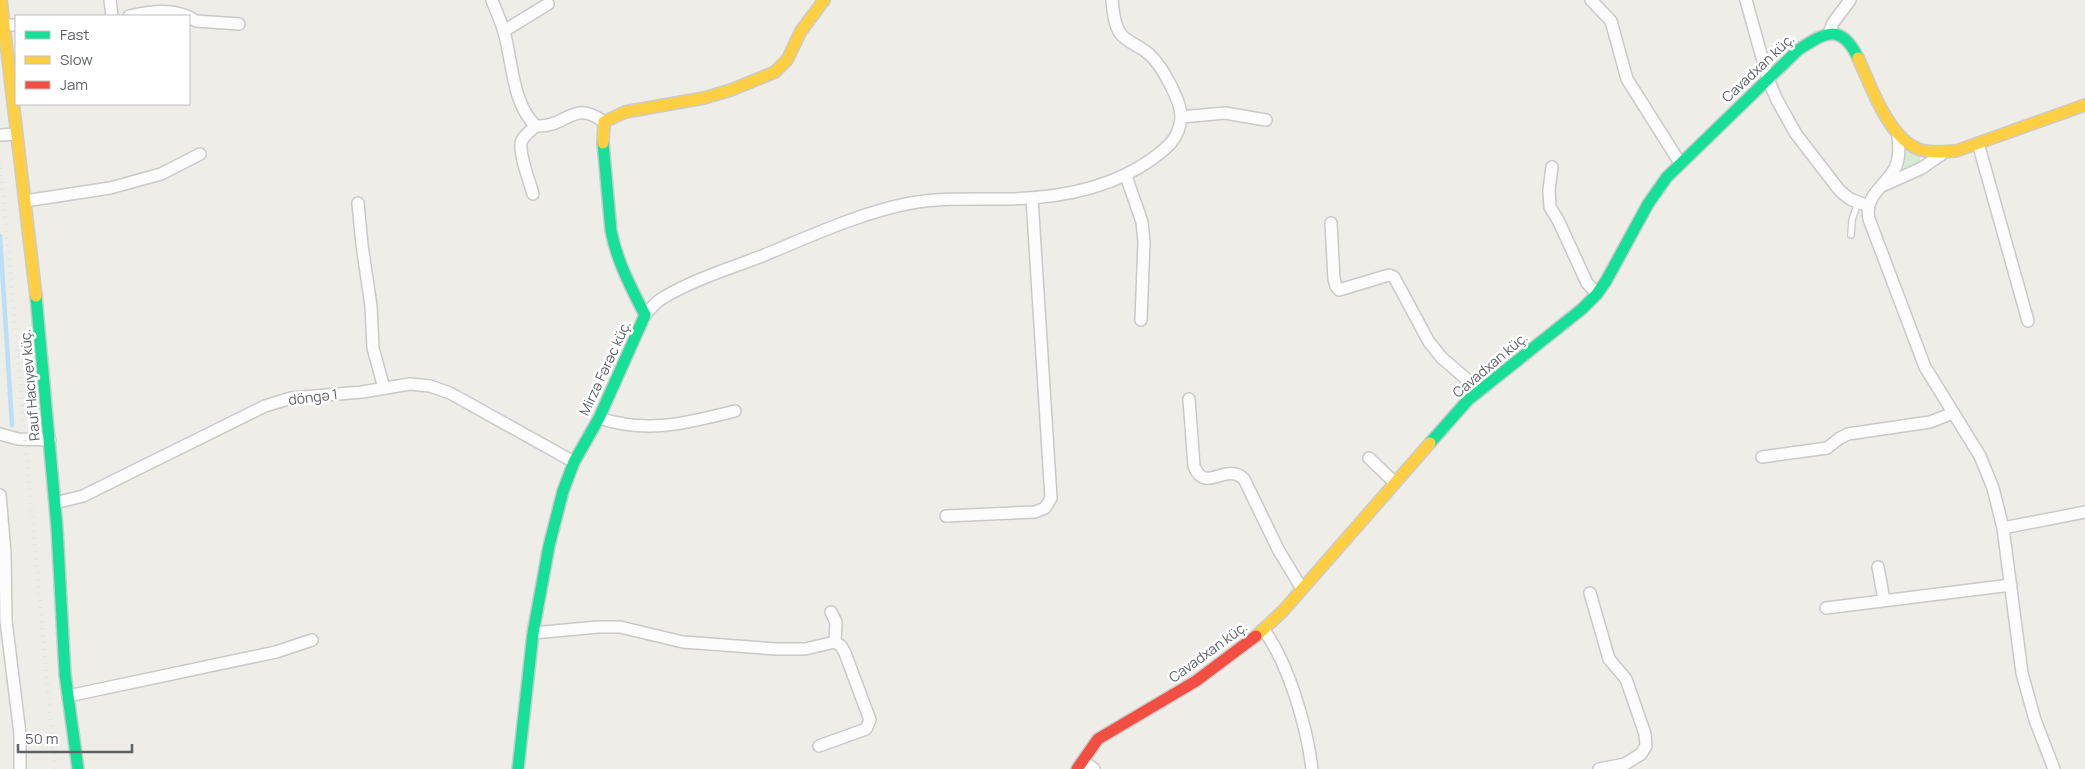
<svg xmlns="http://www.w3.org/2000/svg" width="2085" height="769" font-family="Manrope,sans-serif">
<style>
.green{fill:#d6ead4}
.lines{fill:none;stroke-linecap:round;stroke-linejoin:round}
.stream{stroke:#bcdef8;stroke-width:4.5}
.lane-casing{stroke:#cac9c9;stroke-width:8}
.street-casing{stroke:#cac9c9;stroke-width:14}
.fast-casing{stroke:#cacbca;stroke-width:14}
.slow-casing{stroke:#cacbca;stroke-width:14}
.jam-casing{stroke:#cacbca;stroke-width:14}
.lane{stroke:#fcfcfc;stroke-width:5.5}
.street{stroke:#fcfcfc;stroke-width:11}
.fast{stroke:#16e098;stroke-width:11}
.slow{stroke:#ffcf43;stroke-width:11}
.jam{stroke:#f24e42;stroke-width:11}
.rail{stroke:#e3e3e3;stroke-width:4;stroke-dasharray:1 6;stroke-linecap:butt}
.labels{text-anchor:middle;stroke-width:5;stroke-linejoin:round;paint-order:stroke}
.street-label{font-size:14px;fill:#5e6167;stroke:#fff}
</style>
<rect width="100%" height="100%" fill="#eeede8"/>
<!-- green -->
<polygon class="green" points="1908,150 1920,157 1920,163 1906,169 1902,166 1903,152"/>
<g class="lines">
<!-- stream -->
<polyline class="stream" points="0,236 12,425"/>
<!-- lane casing -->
<g class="lane-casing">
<polyline id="lane" points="1851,235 1852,220 1858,202"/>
</g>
<!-- street casing -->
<g class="street-casing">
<g id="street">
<polyline points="110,0 112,16"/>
<path d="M492 0C496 11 501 21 504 32 513 63 512 104 536 126 567 128 573 98 604 122"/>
<polyline points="1591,0 1611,21 1627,79 1680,163"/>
<polyline points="1746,0 1768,79 1777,100 1796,134 1840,191 1850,199 1868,206"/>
<path d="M129 16C149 12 167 8 187 16"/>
<polyline points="189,17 196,21 239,24"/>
<polyline points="4,25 16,25"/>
<polyline points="504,31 548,4"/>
<polyline points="1829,33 1833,23 1850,0"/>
<polyline points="1181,117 1225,113 1266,120"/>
<polyline points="0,135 16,134"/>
<path d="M1898 136C1899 147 1900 158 1895 168 1885 187 1864 195 1869 219L1925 367 1980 456 1993 488 2003 528 2022 673 2035 720 2054 769"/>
<polyline points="1978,143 2028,321"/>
<polyline points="1552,167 1549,190 1550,207 1558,220 1587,283 1597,294"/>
<polyline points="1126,176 1142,222 1144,242 1141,320"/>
<polyline points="1884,185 1922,168 1942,154"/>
<path d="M533 194C530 182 517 151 522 140 525 135 531 130 536 126"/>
<polyline points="25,201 110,188 161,174 200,154"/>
<polyline points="358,203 362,245 371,306 373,348 384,388"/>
<polyline points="1331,223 1334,279 1336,286 1339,290 1389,275 1394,277 1429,342 1442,358 1479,390"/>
<path d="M645 315C650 309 655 303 661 299 692 280 728 269 762 256 808 237 862 212 911 203 941 198 971 199 1001 199 1052 199 1109 190 1152 159 1167 148 1179 139 1181 118 1182 102 1162 66 1150 55 1141 46 1127 43 1120 33 1114 24 1113 11 1112 0"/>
<path d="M1189 399 1194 466C1205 495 1226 461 1244 479L1279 551 1302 589"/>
<path d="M599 418C648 434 687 423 735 411"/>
<polyline points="0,434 18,439 50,440"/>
<polyline points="1762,457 1827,448 1840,438 1848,434 1930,422 1953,413"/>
<polyline points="1369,458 1395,483"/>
<polyline points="0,495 5,553 6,621 20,734 20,769"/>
<polyline points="55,503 83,496 265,406 291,398 362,392 410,384 430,386 450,393 574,462"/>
<polyline points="946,516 1035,512 1045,508 1051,498 1032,198"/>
<polyline points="2003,528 2085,512"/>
<polyline points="1878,567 1884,600"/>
<polyline points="1590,593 1609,659 1626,679 1645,734 1646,746 1641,754 1625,764 1599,769"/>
<polyline points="1826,608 2011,585"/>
<polyline points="831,612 836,622 835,642"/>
<path d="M1264 630C1289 665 1307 727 1312 769"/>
<polyline points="533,633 598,627 620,627 683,642 776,649 805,649 835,642 841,646 845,653 870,720 866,729 819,746"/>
<polyline points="68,696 276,652 312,640"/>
<polyline points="1083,761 1094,769"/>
</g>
</g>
<!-- fast casing -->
<g class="fast-casing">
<g id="fast">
<polyline points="36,296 57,528 65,674 78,769"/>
<path d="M1430 443 1468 400 1582 309 1597 294 1606 281 1648 204 1667 177 1798 50C1824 33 1841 22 1858 58"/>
<path d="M518 769 533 633 549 546 563 491 574 462 599 418 645 315C631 288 617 261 611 231L603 143"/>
</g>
</g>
<!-- slow casing -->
<g class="slow-casing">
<g id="slow">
<polyline points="1,0 36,296"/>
<path d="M1858 58C1871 86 1889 140 1921 150 1933 153 1944 152 1956 151L2085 105"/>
<polyline points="603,143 604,122 625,112 704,98 731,90 775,72 787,60 801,31 824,0"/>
<polyline points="1256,636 1283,611 1430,443"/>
</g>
</g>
<!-- jam casing -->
<g class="jam-casing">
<polyline id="jam" points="1077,769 1098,739 1196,681 1256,636"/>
</g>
<!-- lane -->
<use href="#lane" class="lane"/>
<!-- street -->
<use href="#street" class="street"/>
<!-- fast -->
<use href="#fast" class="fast"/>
<!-- slow -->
<use href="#slow" class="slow"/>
<!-- jam -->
<use href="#jam" class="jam"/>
<!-- rail -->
<polyline class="rail" points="0,161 55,769"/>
</g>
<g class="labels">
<!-- street labels -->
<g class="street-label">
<text transform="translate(1758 68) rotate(-43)" y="5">Cavadxan küç.</text>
<text transform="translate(1490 365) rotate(-40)" y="5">Cavadxan küç.</text>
<text transform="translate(605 368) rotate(-65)" y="5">Mirzə Fərəc küç.</text>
<text transform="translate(30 385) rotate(-95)" y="5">Rauf Hacıyev küç.</text>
<text transform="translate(313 397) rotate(-7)" y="5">döngə 1</text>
<text transform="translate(1208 652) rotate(-36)" y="5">Cavadxan küç.</text>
</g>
</g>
<!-- legend -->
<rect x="15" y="15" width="175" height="90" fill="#ffffff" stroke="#bfc0c2"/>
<rect x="25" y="31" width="25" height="8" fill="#16e098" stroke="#bfc0c2"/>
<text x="60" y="40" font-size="15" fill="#5e6167">Fast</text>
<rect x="25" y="56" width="25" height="8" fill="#ffcf43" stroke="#bfc0c2"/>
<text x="60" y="65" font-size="15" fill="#5e6167">Slow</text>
<rect x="25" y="81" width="25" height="8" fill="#f24e42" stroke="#bfc0c2"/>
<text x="60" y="90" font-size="15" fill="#5e6167">Jam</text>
<!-- scale -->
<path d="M18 744v8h114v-8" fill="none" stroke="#5e6167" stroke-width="2.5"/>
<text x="25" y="744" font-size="15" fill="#5e6167" stroke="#ffffff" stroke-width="4" paint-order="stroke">50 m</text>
</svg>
